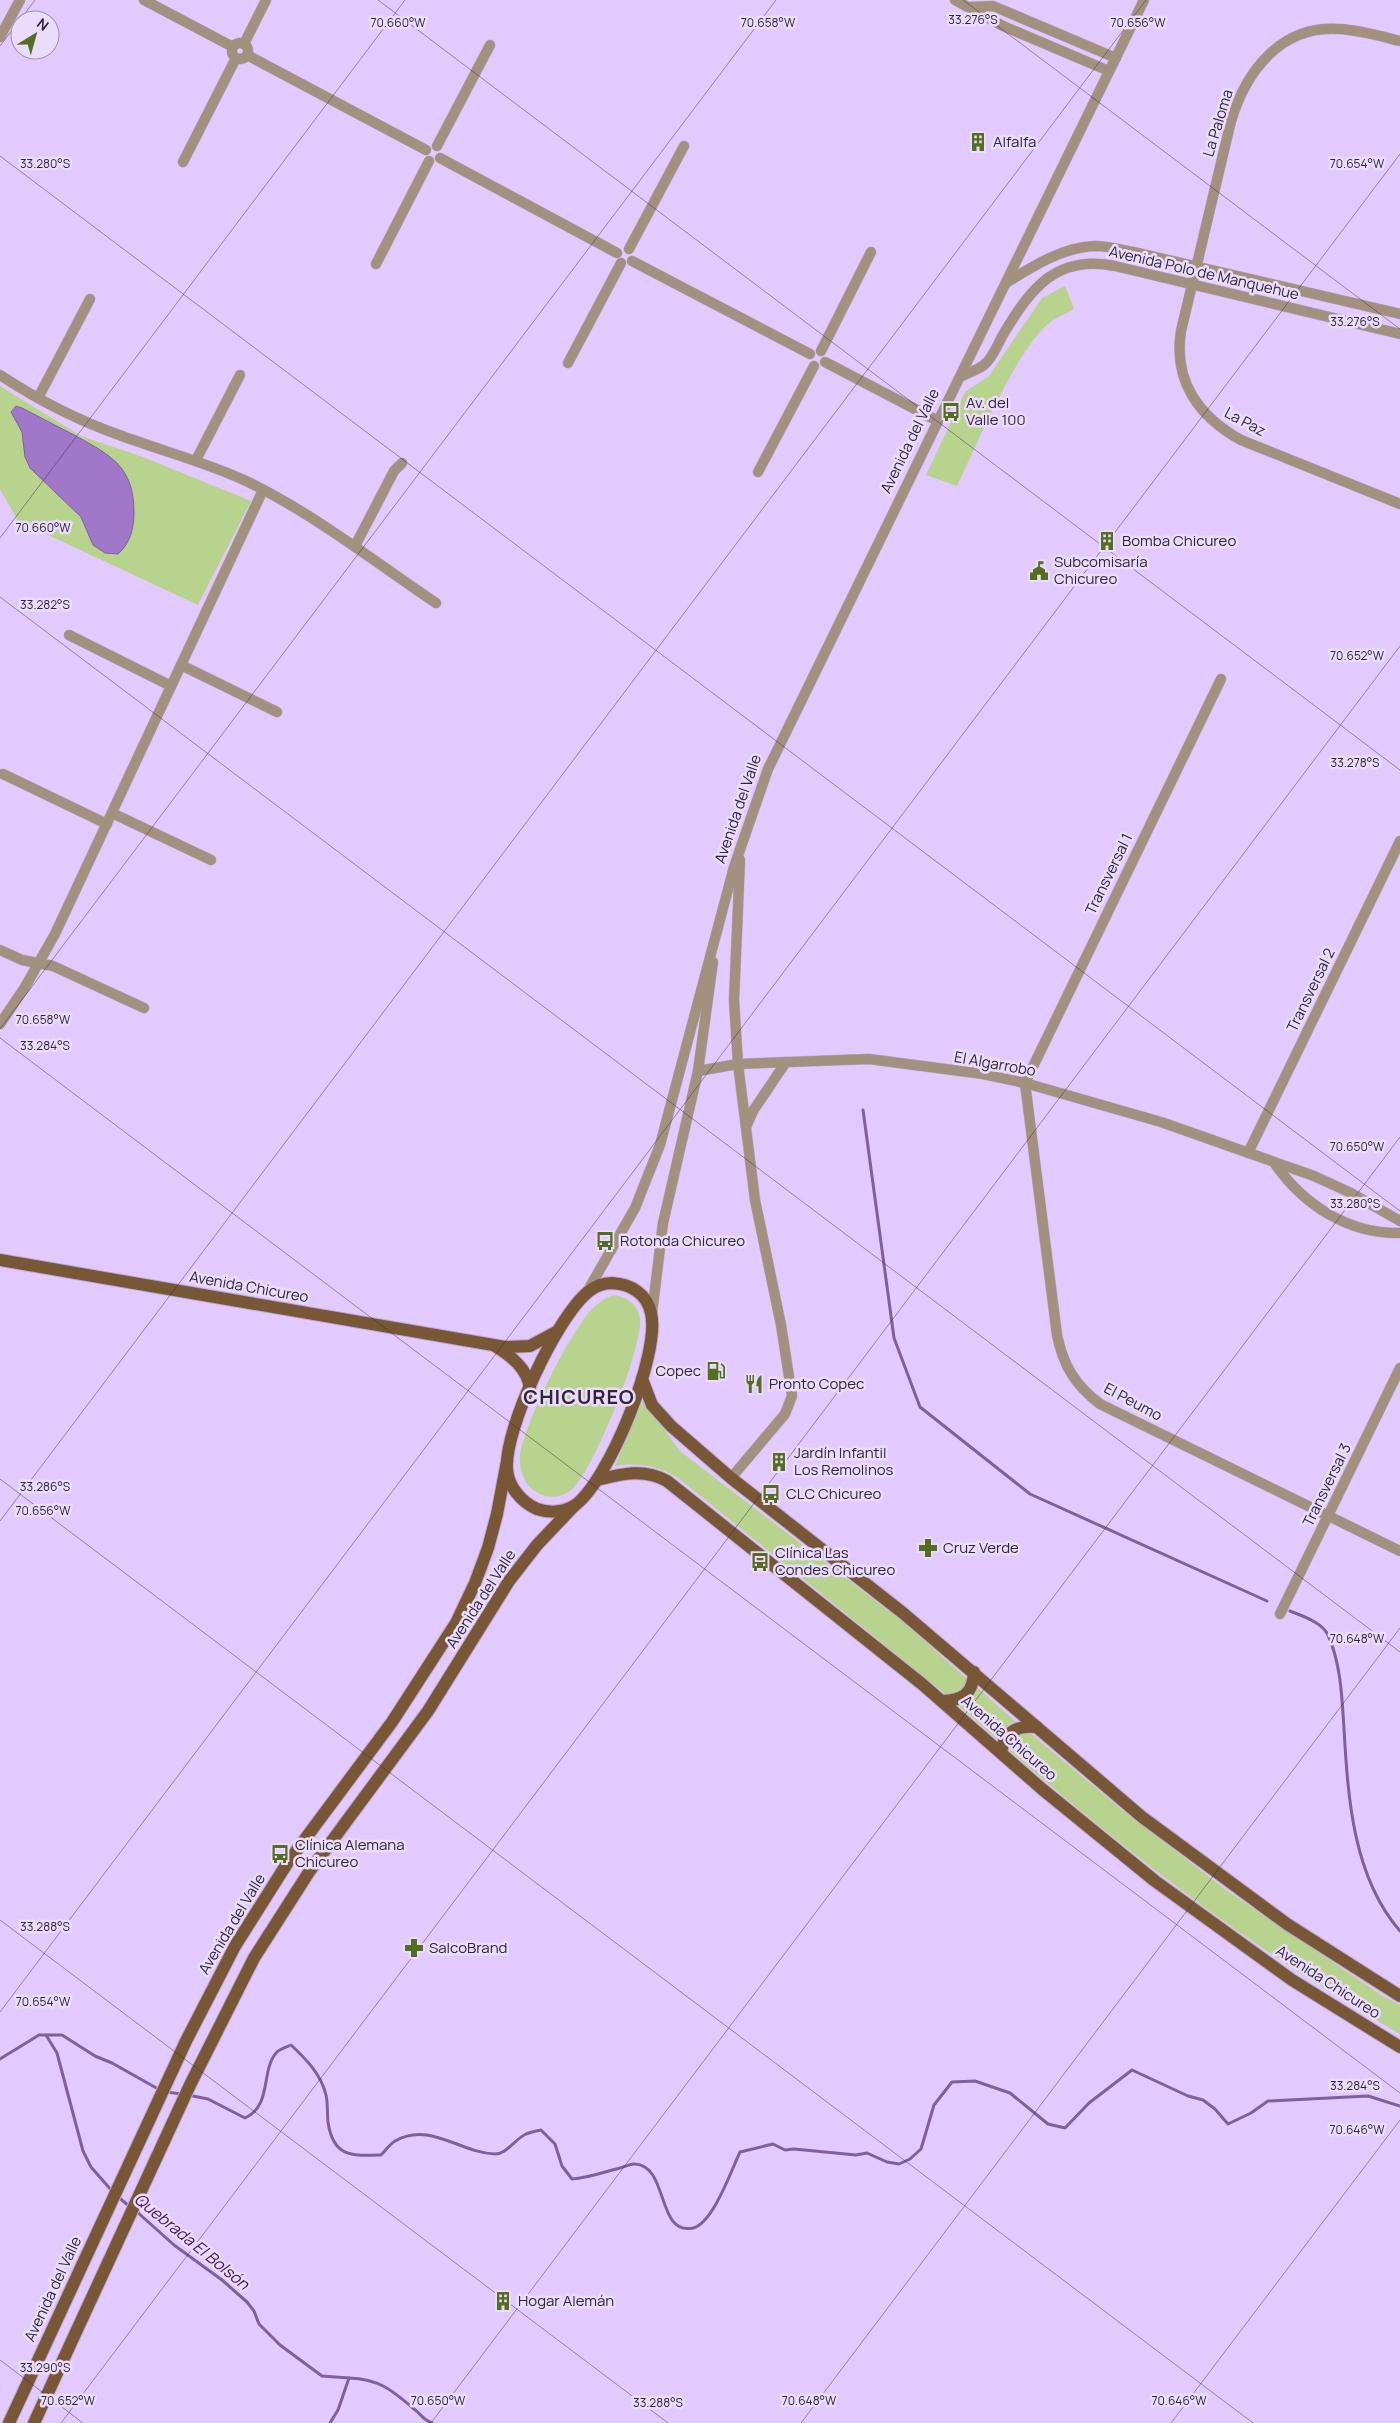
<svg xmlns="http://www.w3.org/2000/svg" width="1400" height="2423" font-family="Manrope,sans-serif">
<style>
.green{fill:#b7d38d}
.water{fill:#a178c9;stroke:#7f5f9e}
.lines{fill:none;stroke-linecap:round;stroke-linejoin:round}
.stream{stroke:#7f5f9e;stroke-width:3}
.minor-casing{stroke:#bfa9d7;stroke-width:11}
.major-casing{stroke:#bfa9d7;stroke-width:14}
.minor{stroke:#a3917f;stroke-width:10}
.major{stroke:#775736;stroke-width:12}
.ticks{fill:none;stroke:#30263a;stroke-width:1;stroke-opacity:0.45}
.labels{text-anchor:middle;stroke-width:5;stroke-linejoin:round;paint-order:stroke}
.street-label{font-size:15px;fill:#30263a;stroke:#ebdcfc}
.poi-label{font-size:15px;fill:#30263a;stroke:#ebdcfc;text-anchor:start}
.water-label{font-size:16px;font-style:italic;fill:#4a0e72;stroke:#ebdcfc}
.district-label{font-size:20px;font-weight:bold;letter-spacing:1px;fill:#30263a;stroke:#ebdcfc}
.ticks-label{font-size:12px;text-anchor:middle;fill:#30263a;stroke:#ebdcfc;stroke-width:5;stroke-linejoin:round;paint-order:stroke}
</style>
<rect width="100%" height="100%" fill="#e3cafe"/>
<!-- green -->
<g class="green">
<path d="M1065 286 1074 309C1067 313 1060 316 1053 320 1017 346 977 444 957 486L926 475 965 392 989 376 1042 298Z"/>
<polygon points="0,386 81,436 143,457 251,501 198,605 18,521 0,489"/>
<path d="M614 1295C627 1297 637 1304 640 1318 644 1345 592 1475 570 1491 556 1501 539 1497 529 1486 522 1478 519 1464 520 1454 526 1420 569 1334 592 1309 598 1303 606 1297 614 1295Z"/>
<path d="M643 1400 680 1451 907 1625 967 1679 965 1688 957 1694 948 1696 677 1477C657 1466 638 1462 615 1466Z"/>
<path d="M977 1687 1016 1722 1009 1724 999 1741 958 1705C970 1702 973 1698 977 1687Z"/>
<path d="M1029 1732 1121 1809 1226 1890 1383 1996 1400 2005V2034C1260 1955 1131 1856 1010 1751L1009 1741 1016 1733Z"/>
</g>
<!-- water -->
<path class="water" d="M16 406 22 408C40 417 58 427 76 436 112 456 134 467 134 513 134 528 130 544 118 554L105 553 93 545 81 517 30 468 25 457 22 432 11 412Z"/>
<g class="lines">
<!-- stream -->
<g class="stream">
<polyline points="863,1110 894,1338 920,1407 1030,1494 1267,1601"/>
<path d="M1290 1611C1302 1616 1322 1622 1328 1635 1341 1664 1342 1698 1344 1729 1348 1798 1353 1877 1400 1931"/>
<polyline points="46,2035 57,2053 83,2151 91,2167 112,2191"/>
<polyline points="0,2059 39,2035 62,2035 95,2056 112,2063 160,2090"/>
<polyline points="166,2092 182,2094"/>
<path d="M188 2095 208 2099 245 2118C273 2105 260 2070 277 2052 280 2049 287 2047 291 2045 306 2059 321 2074 326 2095 328 2103 327 2113 328 2122 333 2157 351 2156 381 2155 385 2151 390 2144 395 2141 430 2121 460 2153 495 2154 507 2154 515 2139 526 2134 531 2132 536 2131 541 2130L555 2144 562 2166 572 2179C588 2178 604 2172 620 2168 624 2167 630 2164 634 2164 669 2164 656 2236 693 2228 713 2223 731 2171 740 2152L773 2144 785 2150 794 2149 856 2155 867 2153 887 2162 899 2164 910 2159 921 2149 934 2105 952 2082 975 2081 1010 2093 1048 2124 1065 2128 1089 2103 1132 2070 1188 2096 1203 2100 1215 2109 1228 2124 1251 2113 1268 2101 1368 2096 1400 2106"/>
<polyline points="117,2196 129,2206"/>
<polyline points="136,2211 174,2245 222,2280 247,2302 254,2311 259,2324 280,2345 322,2376 349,2378 338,2410 330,2423"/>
<path d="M349 2378C379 2379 392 2390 414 2409 421 2414 423 2420 432 2423"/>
</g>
<!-- minor casing -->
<g class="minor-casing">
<g id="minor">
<polyline points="144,0 233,47"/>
<polyline points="955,0 1003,26 1109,71"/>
<polyline points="970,7 993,6 1116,58"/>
<polyline points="0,37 20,0"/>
<path d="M1400 41C1380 36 1360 30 1339 29 1281 25 1246 71 1231 121L1181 331C1173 381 1199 417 1241 440L1400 504"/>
<circle cx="240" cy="51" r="8"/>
<polyline points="244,44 266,0"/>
<polyline points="247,55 426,150"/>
<polyline points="437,146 490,45"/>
<polyline points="440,158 617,253"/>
<polyline points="183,162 236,58"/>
<polyline points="629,249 684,146"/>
<polyline points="632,261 810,354"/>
<polyline points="376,264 429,161"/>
<path d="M1006 283C1033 266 1063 247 1095 246 1108 246 1121 250 1134 252L1400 314"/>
<polyline points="821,351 871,252"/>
<polyline points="825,362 938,421"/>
<polyline points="568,363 621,263"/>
<path d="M0 375C38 400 79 421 122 436 163 451 204 462 244 480 313 513 372 560 436 603"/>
<path d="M960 377C968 373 977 370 984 365 993 358 998 343 1004 333 1031 288 1057 254 1115 266L1400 334"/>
<polyline points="38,398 90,299"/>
<polyline points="196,460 240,375"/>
<polyline points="758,472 814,366"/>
<polyline points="355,546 394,471 402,463"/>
<polyline points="69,635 171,686"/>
<polyline points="181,665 277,712"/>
<path d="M1221 679 1025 1083 1057 1335C1063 1365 1075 1385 1100 1404L1400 1551"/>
<polyline points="3,774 107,824"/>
<polyline points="112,813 211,860"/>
<polyline points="0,950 22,960 53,966 144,1008"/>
<polyline points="0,1024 25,987 55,934 263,490"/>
<polyline points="698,1071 738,1064 869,1059 983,1074 1025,1083 1161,1122 1314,1176 1351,1193 1400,1221"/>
<polyline points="746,1127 753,1111 786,1062"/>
<polyline points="1248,1153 1400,841"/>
<path d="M1275 1164C1304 1205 1348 1234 1400 1233"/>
<polyline points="587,1292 635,1208 660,1145 734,867 768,769 1144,0"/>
<polyline points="652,1314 663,1223 698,1071 713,962"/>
<polyline points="731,1478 785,1414 792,1396 781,1325 755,1200 738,1064 734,1000 740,860"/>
<polyline points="1280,1614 1400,1368"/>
</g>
</g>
<!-- major casing -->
<g class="major-casing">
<g id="major">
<polyline points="0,1260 505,1347 530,1346 556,1332"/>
<path d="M612 1283C631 1284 647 1294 651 1313 661 1353 608 1483 574 1506 563 1512 549 1513 537 1509 521 1502 508 1486 507 1469 504 1429 557 1317 588 1292 595 1286 603 1283 612 1283Z"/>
<path d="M495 1346C511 1356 527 1368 530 1388"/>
<polyline points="642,1379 652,1405 671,1426 731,1478 903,1613 1142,1817 1287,1924 1400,1996"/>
<path d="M597 1480C621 1474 644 1468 667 1481L922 1684 1042 1789 1155 1881 1292 1980 1400 2047"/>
<path d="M942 1701C963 1701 973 1693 974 1672"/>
<path d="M1001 1753C1004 1732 1016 1725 1037 1727"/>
<polyline points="9,2423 186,2041 235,1946 288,1862 392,1722 456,1623 475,1583 488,1548 497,1514 507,1461"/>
<polyline points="34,2423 190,2085 254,1958 309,1872 428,1711 509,1581 537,1545 574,1506"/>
</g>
</g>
<!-- minor -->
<use href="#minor" class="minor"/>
<!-- major -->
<use href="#major" class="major"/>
</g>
<!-- ticks -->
<path class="ticks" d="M378 0 1400 770M963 0 1400 329M0 46 35 0M0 156 1400 1211M0 538 405 0M0 597 1400 1652M0 1029 776 0M0 1038 1400 2093M0 1479 1253 2423M0 1521 1146 0M0 1920 668 2423M0 2012 1400 154M0 2360 83 2423M61 2423 1400 646M431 2423 1400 1137M801 2423 1400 1628M1171 2423 1400 2120"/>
<!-- icons -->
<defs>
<g id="building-bare" transform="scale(1.5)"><path d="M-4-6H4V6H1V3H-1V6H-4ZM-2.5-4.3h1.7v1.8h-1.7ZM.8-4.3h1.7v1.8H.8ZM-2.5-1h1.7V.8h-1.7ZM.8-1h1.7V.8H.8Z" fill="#546e21" stroke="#ebdcfc" stroke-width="2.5" paint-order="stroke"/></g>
<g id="bus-bare" transform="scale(1.5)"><path d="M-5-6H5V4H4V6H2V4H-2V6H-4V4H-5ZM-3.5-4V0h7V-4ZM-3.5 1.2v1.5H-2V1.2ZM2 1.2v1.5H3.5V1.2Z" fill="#546e21" stroke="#ebdcfc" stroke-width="2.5" paint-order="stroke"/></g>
<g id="civic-bare" transform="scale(1.5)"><path d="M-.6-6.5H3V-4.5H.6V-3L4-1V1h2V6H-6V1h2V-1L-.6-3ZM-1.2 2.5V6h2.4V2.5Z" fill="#546e21" stroke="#ebdcfc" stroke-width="2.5" paint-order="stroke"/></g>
<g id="fuel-bare" transform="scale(1.5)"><path d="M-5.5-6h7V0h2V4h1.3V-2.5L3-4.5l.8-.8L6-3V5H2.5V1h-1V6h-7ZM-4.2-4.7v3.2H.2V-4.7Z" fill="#546e21" stroke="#ebdcfc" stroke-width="2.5" paint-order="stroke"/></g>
<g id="restaurant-bare" transform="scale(1.5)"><path d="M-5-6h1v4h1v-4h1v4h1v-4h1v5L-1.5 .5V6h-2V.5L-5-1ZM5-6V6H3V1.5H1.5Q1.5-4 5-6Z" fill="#546e21" stroke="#ebdcfc" stroke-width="2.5" paint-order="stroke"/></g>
<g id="pharmacy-bare" transform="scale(1.5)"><path d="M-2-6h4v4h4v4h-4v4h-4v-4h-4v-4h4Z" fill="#546e21" stroke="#ebdcfc" stroke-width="2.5" paint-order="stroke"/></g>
</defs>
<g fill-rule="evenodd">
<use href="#building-bare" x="978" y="142"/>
<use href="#bus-bare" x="951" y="412"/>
<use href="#building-bare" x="1107" y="541"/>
<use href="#civic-bare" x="1039" y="571"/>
<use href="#bus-bare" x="605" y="1241"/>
<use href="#fuel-bare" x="716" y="1371"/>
<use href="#restaurant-bare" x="754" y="1384"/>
<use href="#building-bare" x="779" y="1462"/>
<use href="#bus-bare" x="771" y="1494"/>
<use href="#pharmacy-bare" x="928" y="1548"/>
<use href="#bus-bare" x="760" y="1562"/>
<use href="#bus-bare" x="280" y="1854"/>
<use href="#pharmacy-bare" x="414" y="1948"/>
<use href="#building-bare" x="503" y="2301"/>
</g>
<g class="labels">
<!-- street labels -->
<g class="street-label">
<text transform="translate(1218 123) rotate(-73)" y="5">La Paloma</text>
<text transform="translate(1204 273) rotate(13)" y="5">Avenida Polo de Manquehue</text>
<text transform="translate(1245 422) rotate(28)" y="5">La Paz</text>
<text transform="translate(910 441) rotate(-64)" y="5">Avenida del Valle</text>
<text transform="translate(738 809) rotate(-71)" y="5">Avenida del Valle</text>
<text transform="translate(1109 874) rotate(-64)" y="5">Transversal 1</text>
<text transform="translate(1311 990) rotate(-64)" y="5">Transversal 2</text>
<text transform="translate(995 1064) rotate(10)" y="5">El Algarrobo</text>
<text transform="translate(249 1287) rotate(10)" y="5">Avenida Chicureo</text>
<text transform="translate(1133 1402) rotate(28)" y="5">El Peumo</text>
<text transform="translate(1327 1485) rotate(-64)" y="5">Transversal 3</text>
<text transform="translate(481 1599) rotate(-57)" y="5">Avenida del Valle</text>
<text transform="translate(1009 1738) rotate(41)" y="5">Avenida Chicureo</text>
<text transform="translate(232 1924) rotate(-59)" y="5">Avenida del Valle</text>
<text transform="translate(1328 1982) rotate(33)" y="5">Avenida Chicureo</text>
<text transform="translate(53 2289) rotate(-65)" y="5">Avenida del Valle</text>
</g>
<!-- poi labels -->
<g class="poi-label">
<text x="993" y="147">Alfalfa</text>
<text x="966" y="408">Av. del<tspan x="966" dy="17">Valle 100</tspan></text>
<text x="1122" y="546">Bomba Chicureo</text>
<text x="1054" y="567">Subcomisaría<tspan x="1054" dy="17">Chicureo</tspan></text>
<text x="620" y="1246">Rotonda Chicureo</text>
<text x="701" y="1376" text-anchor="end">Copec</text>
<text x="769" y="1389">Pronto Copec</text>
<text x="794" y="1458">Jardín Infantil<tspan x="794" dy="17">Los Remolinos</tspan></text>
<text x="786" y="1499">CLC Chicureo</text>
<text x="943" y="1553">Cruz Verde</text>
<text x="775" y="1558">Clínica Las<tspan x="775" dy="17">Condes Chicureo</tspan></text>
<text x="295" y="1850">Clínica Alemana<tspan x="295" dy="17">Chicureo</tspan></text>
<text x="429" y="1953">SalcoBrand</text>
<text x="518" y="2306">Hogar Alemán</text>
</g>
<!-- water labels -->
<g class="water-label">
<text transform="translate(192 2241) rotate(39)" y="6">Quebrada El Bolsón</text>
</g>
<!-- district labels -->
<g class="district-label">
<text x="579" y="1404">CHICUREO</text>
</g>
</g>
<g class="ticks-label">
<text x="973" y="24">33.276°S</text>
<text x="398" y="27">70.660°W</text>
<text x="768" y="27">70.658°W</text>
<text x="1138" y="27">70.656°W</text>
<text x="45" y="168">33.280°S</text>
<text x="1357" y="168">70.654°W</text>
<text x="1355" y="326">33.276°S</text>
<text x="43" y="532">70.660°W</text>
<text x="45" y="609">33.282°S</text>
<text x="1357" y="660">70.652°W</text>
<text x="1355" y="767">33.278°S</text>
<text x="43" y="1024">70.658°W</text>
<text x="45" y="1050">33.284°S</text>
<text x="1357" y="1151">70.650°W</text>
<text x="1355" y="1208">33.280°S</text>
<text x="45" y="1491">33.286°S</text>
<text x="43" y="1515">70.656°W</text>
<text x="1357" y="1643">70.648°W</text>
<text x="45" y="1931">33.288°S</text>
<text x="43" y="2006">70.654°W</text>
<text x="1355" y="2090">33.284°S</text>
<text x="1357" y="2134">70.646°W</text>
<text x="45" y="2372">33.290°S</text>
<text x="68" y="2405">70.652°W</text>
<text x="438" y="2405">70.650°W</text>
<text x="809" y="2405">70.648°W</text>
<text x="1179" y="2405">70.646°W</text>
<text x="658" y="2407">33.288°S</text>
</g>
<!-- north arrow -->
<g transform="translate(35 35) rotate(37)"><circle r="24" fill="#ebdcfc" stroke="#a093ae"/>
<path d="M0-4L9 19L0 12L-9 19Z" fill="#546e21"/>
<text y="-8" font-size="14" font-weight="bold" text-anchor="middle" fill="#30263a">N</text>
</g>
</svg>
